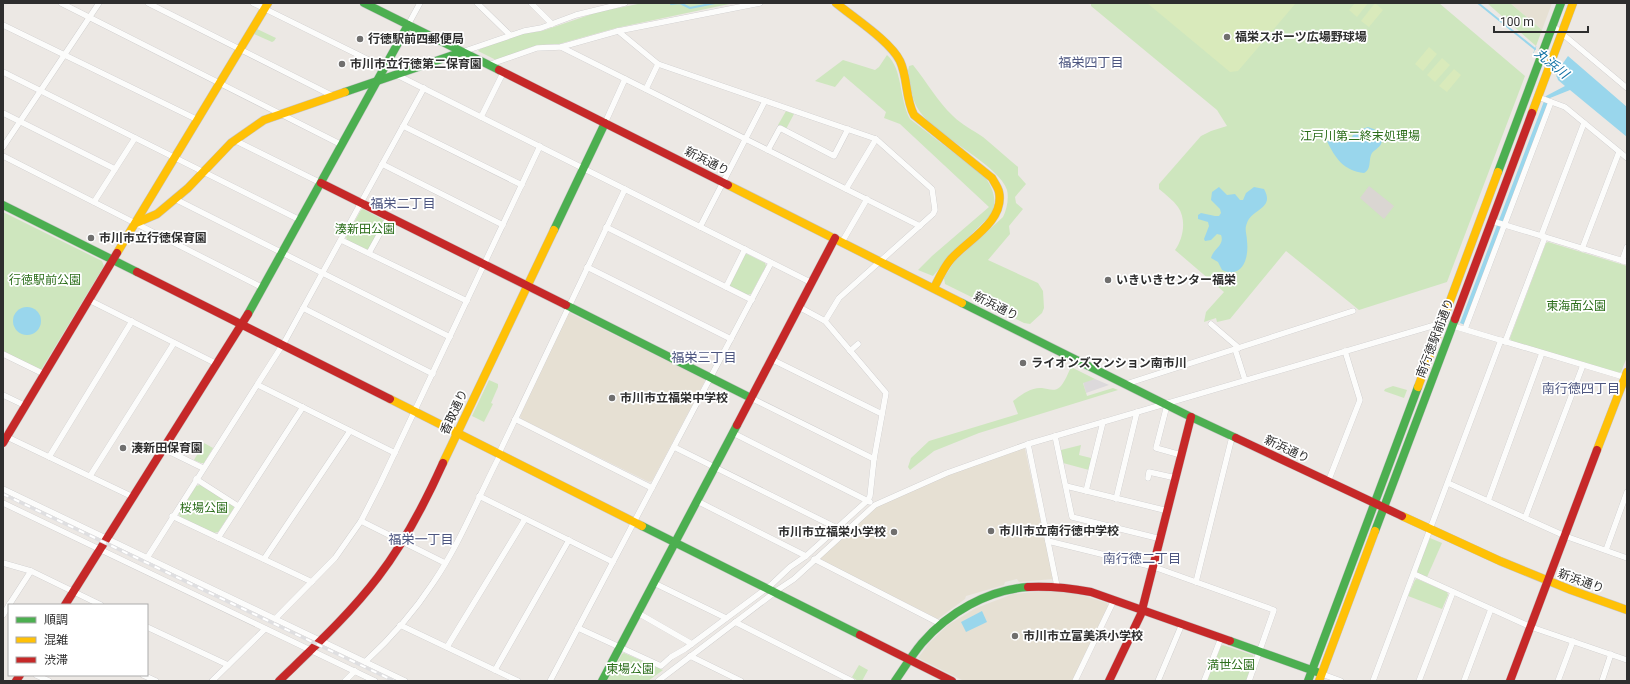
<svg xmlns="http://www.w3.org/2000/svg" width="1630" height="684" font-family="Roboto,'Noto Sans JP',sans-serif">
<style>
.industrial{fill:#dcd9db}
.education{fill:#e6e0d3}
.green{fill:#cee6be}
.pitch{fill:#d9eabb}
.plaza{fill:#dad6d2}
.water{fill:#99d6ec}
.pier{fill:#ece8e4}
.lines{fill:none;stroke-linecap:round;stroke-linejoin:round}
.stream{stroke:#99d6ec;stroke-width:2}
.street-casing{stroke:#c5c4c5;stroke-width:6}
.fast-casing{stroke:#c5c4c5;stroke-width:9}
.slow-casing{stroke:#c5c4c5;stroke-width:9}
.jam-casing{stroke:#c5c4c5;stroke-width:9}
.street{stroke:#fcfcfb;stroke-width:5.5}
.fast{stroke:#4caf50;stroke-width:8}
.slow{stroke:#ffc107;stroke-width:8}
.jam{stroke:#c62828;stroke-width:8}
.rail-casing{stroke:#dfdfe1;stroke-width:3.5}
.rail{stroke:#fff;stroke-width:2;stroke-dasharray:6;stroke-linecap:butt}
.poi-dot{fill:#706f6e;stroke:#fff;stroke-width:1.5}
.labels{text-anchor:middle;stroke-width:3.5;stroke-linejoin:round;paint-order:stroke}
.poi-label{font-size:12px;font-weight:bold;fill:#2e2e2e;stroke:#fff;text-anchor:start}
.park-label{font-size:12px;fill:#2c6e1b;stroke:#fff}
.street-label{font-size:12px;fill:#2e2e2e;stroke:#fff}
.neighbourhood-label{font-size:13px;fill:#4d5680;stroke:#fff}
.water-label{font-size:13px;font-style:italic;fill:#0d6fa3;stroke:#fff}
</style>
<rect width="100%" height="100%" fill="#ece8e4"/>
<!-- industrial -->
<polygon class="industrial" points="1095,379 1109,385 1086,393 1083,382"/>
<!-- education -->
<g class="education">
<polygon points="1510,3 1552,3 1542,30"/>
<polygon points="568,313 570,313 704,379 705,381 652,481 649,482 521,419 520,416"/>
<polygon points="1024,448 1025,449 1053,579 1019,582 1017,579 1005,582 1004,585 966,596 965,599 938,619 821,560 820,557 876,507 948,475"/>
<polygon points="1047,591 1072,593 1085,596 1107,603 1108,606 1072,681 964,681 918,658 929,643 948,625 976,608 1013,594"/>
</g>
<!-- green -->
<g class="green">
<polygon points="643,3 734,3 616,28 559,44 537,45 496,60 478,51 480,49 521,34 542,31 598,12"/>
<path d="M1091 3H1439L1525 76 1447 282 1359 310 1286 251 1230 319 1217 322 1216 318 1204 322 1206 312 1224 292 1175 250C1183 239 1187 220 1178 207 1173 200 1166 195 1159 189V184L1201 136 1211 131 1227 126 1217 110 1091 6Z"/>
<polygon points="1487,3 1510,3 1542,30 1536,46"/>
<polygon points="257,29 276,38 274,41 272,42 254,34"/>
<path d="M887 55C903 69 899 99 910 119L985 177C994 190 998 202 990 216L954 251 933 276 918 270 932 256 989 207 900 124 884 118 886 112 844 76 835 87 815 81 843 60 875 70 879 67Z"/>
<path d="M913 65C927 82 937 101 953 116 962 125 973 130 983 137 995 147 1006 157 1018 167V175L1026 184 1015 197 1016 203 1023 209 1009 226 1010 234 988 260 1038 283 1043 291 1044 308 1042 313 1030 324 1024 323 945 284 944 278 954 262 1003 217C1007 209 1009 198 1007 190 1000 166 937 136 920 112 911 100 911 85 908 71L909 66Z"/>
<polygon points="786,111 794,114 786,129 778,125"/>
<polygon points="363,209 382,219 384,222 369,249 366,249 347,240 346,237 361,210"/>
<polygon points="3,212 102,261 104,266 41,370 3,351"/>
<polygon points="1548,242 1627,266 1627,357 1621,372 1619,373 1511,341 1510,338 1546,243"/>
<polygon points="747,254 765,263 766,266 751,294 747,295 730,286 730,284 744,255"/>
<path d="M1071 367 1095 379 1083 383 1087 396 1113 388 1118 390 979 433 934 451 910 470 908 467 911 458 929 441 1018 414 1013 401C1021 395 1031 387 1042 388 1048 389 1055 392 1060 387 1065 382 1068 373 1071 367Z"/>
<polygon points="489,380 498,384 498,387 491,403 493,404 484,422 472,416"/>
<polygon points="1393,386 1407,390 1404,398 1384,391 1385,389"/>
<polygon points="204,443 213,448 204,463 201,463 194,460"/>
<polygon points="1081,445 1079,455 1091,458 1089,470 1063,463 1061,450"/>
<polygon points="200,485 233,505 234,508 218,532 214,533 180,517 179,513 196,486"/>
<polygon points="1430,538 1442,543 1427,577 1418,573 1417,570"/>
<polygon points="1417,579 1447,592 1448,595 1442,609 1408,596 1415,580"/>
<polygon points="1223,645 1253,655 1254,658 1246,681 1207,681 1221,646"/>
<polygon points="624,653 663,670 648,681 607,681 622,654"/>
<polygon points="859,665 868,670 862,681 858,681 852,677"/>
</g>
<!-- pitch -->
<g class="pitch">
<polygon points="1147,3 1296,3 1238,71 1230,72"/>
<polygon points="1355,3 1368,3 1357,17 1349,10"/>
<polygon points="1375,3 1383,10 1369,27 1361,21"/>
<polygon points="1429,47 1437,54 1423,71 1415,64"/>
<polygon points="1442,58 1450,65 1435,82 1427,75"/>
<polygon points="1454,69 1461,75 1447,92 1439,86"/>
</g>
<!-- plaza -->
<polygon class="plaza" points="1369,186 1394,206 1384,219 1360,198"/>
<!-- water -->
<g class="water">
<polygon points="1536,46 1561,66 1568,56 1627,107 1627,137 1570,90 1550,98 1465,325 1460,323 1546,96 1565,86 1558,80 1557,77 1532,56"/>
<path d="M1368 127C1375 129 1386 134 1381 144 1379 148 1374 150 1372 153 1368 160 1372 169 1364 173 1344 171 1335 158 1327 141H1330V135L1333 136 1336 134 1341 141 1348 142 1356 131Z"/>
<path d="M1219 187 1227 195 1235 194 1240 200H1243L1246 193 1254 187 1264 189C1275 209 1253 208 1247 223 1244 230 1247 234 1247 241 1249 258 1243 279 1222 270L1218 262 1211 258C1213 249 1225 245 1221 235L1217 234 1211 240 1205 241 1204 239 1209 226 1208 222 1198 219V215L1201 213 1215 216H1219L1221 213 1220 209 1211 200 1212 192Z"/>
<circle cx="27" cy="321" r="14"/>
<polygon points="982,611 987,622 966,632 961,622"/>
</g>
<!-- pier -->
<polygon class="pier" points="1537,45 1560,65 1556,77 1532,57"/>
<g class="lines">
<!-- stream -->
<g class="stream">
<polyline points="1478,3 1535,49"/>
<polyline points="671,4 680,3 690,8 715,3"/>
</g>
<!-- street casing -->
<g class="street-casing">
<g id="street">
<polyline points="61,3 342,145"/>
<polyline points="148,3 333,96"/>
<polyline points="253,3 385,68"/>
<polyline points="477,3 510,35"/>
<polyline points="531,3 552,24"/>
<polyline points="3,25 198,120"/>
<polyline points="408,25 420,3"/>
<polyline points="1553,26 1627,88"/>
<polyline points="618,31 658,64 876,139 932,189 935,210 933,214 839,298 825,321"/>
<polyline points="561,47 920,226"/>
<polyline points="462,52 524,31 541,28 576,15 625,3"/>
<polyline points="488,65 537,48 561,47 618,31 760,3"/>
<polyline points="3,72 300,220"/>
<polyline points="397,75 812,283"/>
<polyline points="646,89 658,64"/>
<polyline points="1538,97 1565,107 1627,158"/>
<polyline points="3,113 115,169"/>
<polyline points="481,117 503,73"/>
<polyline points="605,123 625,79"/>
<polyline points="403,126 522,185"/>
<polyline points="234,140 321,183"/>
<polyline points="3,147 99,3"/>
<polyline points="768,150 780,128 834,156 848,129"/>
<polyline points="3,156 263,288"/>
<polyline points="382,164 503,225"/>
<polyline points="846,189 876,139"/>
<polyline points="176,198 179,201 450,337"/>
<polyline points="94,202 135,138"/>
<polyline points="1492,221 1627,262"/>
<polyline points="606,227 752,300"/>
<polyline points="700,227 765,101"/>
<polyline points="1541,236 1584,123"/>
<polyline points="341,240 467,301"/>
<polyline points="842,242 867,199"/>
<polyline points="1582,249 1619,152"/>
<polyline points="369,253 389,217"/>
<polyline points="1622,261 1627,247"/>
<polyline points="587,267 731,339"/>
<polyline points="726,287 745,249"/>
<polyline points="89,300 217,364"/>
<polyline points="303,308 433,374"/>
<polyline points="1211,324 1239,348"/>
<polyline points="1453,326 1627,378"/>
<polyline points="1465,329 1551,102"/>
<polyline points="1505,342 1545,237"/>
<polyline points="1235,349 1245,380"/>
<polyline points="850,351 858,344"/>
<polyline points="3,354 44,374"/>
<polyline points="771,359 882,414"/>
<polyline points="1126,384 1353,311"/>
<polyline points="258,385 395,453"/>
<polyline points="3,395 26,406"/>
<polyline points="751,398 874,459"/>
<polyline points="1167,405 1156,448 1181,455"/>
<polyline points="515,419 652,488"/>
<polyline points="733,433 870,502"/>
<polyline points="3,435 133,497"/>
<polyline points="1055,436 1072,517 1161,539"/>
<polyline points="1028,444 1057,586"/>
<polyline points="674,447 837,528"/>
<polyline points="164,449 203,468"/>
<polyline points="49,457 132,321"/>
<polyline points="90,476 174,343"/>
<polyline points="1148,478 1149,472 1176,478"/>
<polyline points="196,479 238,506"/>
<polyline points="1328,482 1360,400 1345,351"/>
<polyline points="1448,483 1565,536 1627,558"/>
<polyline points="1066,486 1168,511"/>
<polyline points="3,489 405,681"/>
<polyline points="1086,491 1103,422"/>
<polyline points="479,496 613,562"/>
<polyline points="1116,499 1137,412"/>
<polyline points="697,501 806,556"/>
<polyline points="1488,501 1542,353"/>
<polyline points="3,503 375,681"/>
<polyline points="172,516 312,582"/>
<polyline points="1525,518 1583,365"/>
<polyline points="361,521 445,563"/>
<polyline points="218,538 303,407"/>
<polyline points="1048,541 1154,567 1274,610 1249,681"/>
<polyline points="1606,550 1627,492"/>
<polyline points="147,558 285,341 424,88"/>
<polyline points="264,559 350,431"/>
<polyline points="814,559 941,624"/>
<polyline points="3,563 31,571 101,605"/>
<polyline points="1414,574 1531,627 1627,660"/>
<polyline points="1196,582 1232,437"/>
<polyline points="654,583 726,618"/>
<polyline points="9,605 31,571"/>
<polyline points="638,613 692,644"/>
<polyline points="3,615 9,605"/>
<polyline points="275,619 335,558 361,521 380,484 540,146"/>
<polyline points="735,622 852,681"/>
<polyline points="400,625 518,681"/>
<polyline points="147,627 228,665"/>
<polyline points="578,628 661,666 671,657 685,649 771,585 790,567 806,556 868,500 870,496 874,459 886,393 825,321 799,307"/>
<polyline points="447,647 525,519"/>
<polyline points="690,656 741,681"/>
<path d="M365 662C390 639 414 612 433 583 459 545 477 500 498 459L501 449 625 189"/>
<polyline points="495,670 569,540"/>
<polyline points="1322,674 1341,681"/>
<polyline points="36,675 49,681"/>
<polyline points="143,675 156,681"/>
<polyline points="212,681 265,629"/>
<polyline points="345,681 355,671"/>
<polyline points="550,681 771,263"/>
<polyline points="658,681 779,589 794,579 875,505 947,473 1028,444 1442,323"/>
<polyline points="1075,681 1114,600"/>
<polyline points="1158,681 1182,624"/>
<polyline points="1204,681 1221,638"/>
<polyline points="1373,681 1501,340"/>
<polyline points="1419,681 1453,592"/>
<polyline points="1464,681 1491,609"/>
<polyline points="1558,681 1573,641"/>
<polyline points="1602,681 1611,654"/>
</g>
</g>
<!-- fast casing -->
<g class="fast-casing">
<g id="fast">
<polyline points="364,3 499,70"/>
<polyline points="345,92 462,52"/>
<polyline points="1498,172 1561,3"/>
<polyline points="3,205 137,272"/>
<polyline points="554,230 605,123"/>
<polyline points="962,303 1191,417 1236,438"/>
<polyline points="566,305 751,398"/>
<polyline points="248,314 408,25"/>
<polyline points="642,526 860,635"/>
<polyline points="1375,531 1455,319"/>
<polyline points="1230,641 1317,672"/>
<polyline points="602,681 737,425"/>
<path d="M895 681C904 668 912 655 922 643 948 613 987 590 1028 587"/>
<polyline points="1308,681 1418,387"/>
</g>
</g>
<!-- slow casing -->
<g class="slow-casing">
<g id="slow">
<path d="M836 3C854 18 890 41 900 61 908 78 905 98 914 115L992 178C994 182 998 187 999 192 1005 221 968 240 951 259 944 267 939 278 934 288"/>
<polyline points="1532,113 1573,3"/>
<polyline points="728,185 962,303"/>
<polyline points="136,223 157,214 188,188 231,143 264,120 345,92"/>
<polyline points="117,253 268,3"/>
<polyline points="1418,387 1498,172"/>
<polyline points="390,399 642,526"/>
<polyline points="1597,450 1627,372"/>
<polyline points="443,463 554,230"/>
<polyline points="1402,516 1500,561 1571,590 1627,610"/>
<polyline points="1319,681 1375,531"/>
</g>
</g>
<!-- jam casing -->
<g class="jam-casing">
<g id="jam">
<polyline points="499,70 728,185"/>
<polyline points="321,183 566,305"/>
<polyline points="137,272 390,399"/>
<polyline points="1455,319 1532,113"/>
<polyline points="737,425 835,238"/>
<polyline points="1236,438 1402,516"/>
<polyline points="3,443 117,253"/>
<path d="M1028 587C1050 586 1070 588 1091 592L1230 641"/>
<polyline points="65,605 248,314"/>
<polyline points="860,635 952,681"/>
<polyline points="16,681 20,675"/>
<path d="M279 681C313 648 349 615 378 577 405 542 425 503 443 463"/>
<polyline points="1109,681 1141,614 1191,417"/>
<polyline points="1510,681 1597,450"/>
</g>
</g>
<!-- street -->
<use href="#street" class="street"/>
<!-- fast -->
<use href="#fast" class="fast"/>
<!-- slow -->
<use href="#slow" class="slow"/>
<!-- jam -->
<use href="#jam" class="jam"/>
<!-- rail casing -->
<g class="rail-casing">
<polyline id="rail" points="3,494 394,681"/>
</g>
<!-- rail -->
<use href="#rail" class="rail"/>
</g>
<!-- markers -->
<g class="poi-dot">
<circle cx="1227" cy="37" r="4"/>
<circle cx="360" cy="39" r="4"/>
<circle cx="342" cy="64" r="4"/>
<circle cx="91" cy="238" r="4"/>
<circle cx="1108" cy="280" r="4"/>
<circle cx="1023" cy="363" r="4"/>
<circle cx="612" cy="398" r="4"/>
<circle cx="123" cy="448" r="4"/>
<circle cx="991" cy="531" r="4"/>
<circle cx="894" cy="532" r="4"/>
<circle cx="1015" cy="636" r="4"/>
</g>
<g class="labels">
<!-- poi labels -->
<g class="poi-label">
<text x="1235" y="41">福栄スポーツ広場野球場</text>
<text x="368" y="43">行徳駅前四郵便局</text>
<text x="350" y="68">市川市立行徳第二保育園</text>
<text x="99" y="242">市川市立行徳保育園</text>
<text x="1116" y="284">いきいきセンター福栄</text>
<text x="1031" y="367">ライオンズマンション南市川</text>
<text x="620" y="402">市川市立福栄中学校</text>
<text x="131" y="452">湊新田保育園</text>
<text x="999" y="535">市川市立南行徳中学校</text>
<text x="886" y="536" text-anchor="end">市川市立福栄小学校</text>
<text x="1023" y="640">市川市立富美浜小学校</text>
</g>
<!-- park labels -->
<g class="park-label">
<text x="1360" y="140">江戸川第二終末処理場</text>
<text x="365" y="233">湊新田公園</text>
<text x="45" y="284">行徳駅前公園</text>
<text x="1576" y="310">東海面公園</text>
<text x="204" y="512">桜場公園</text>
<text x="1231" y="669">満世公園</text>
<text x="630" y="673">東場公園</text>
</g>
<!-- street labels -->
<g class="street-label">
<text transform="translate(707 161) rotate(27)" y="4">新浜通り</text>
<text transform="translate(996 306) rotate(27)" y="4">新浜通り</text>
<text transform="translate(1435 338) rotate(-69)" y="4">南行徳駅前通り</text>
<text transform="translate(454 412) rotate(-65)" y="4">香取通り</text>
<text transform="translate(1287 449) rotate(25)" y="4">新浜通り</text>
<text transform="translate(1581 581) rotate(20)" y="4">新浜通り</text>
</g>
<!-- neighbourhood labels -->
<g class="neighbourhood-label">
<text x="1091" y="67">福栄四丁目</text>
<text x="403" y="208">福栄二丁目</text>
<text x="704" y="362">福栄三丁目</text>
<text x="1581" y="393">南行徳四丁目</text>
<text x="421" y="544">福栄一丁目</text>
<text x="1142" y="563">南行徳二丁目</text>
</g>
<!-- water labels -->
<g class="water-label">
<text transform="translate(1552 63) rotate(39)" y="5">丸浜川</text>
</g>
</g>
<!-- border -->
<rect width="1630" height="684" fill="none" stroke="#2e2e2e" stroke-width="8"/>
<!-- legend -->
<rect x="8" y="604" width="140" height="72" fill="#ffffff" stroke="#ababab"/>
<rect x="16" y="617" width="20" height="6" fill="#4caf50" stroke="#ababab"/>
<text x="44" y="624" font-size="12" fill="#2e2e2e">順調</text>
<rect x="16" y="637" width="20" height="6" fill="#ffc107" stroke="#ababab"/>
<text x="44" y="644" font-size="12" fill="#2e2e2e">混雑</text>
<rect x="16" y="657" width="20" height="6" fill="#c62828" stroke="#ababab"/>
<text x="44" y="664" font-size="12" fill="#2e2e2e">渋滞</text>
<!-- scale -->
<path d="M1494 26v6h94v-6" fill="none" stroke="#2e2e2e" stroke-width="2"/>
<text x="1500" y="26" font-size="12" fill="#2e2e2e" stroke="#ffffff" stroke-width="3" paint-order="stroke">100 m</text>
</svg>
